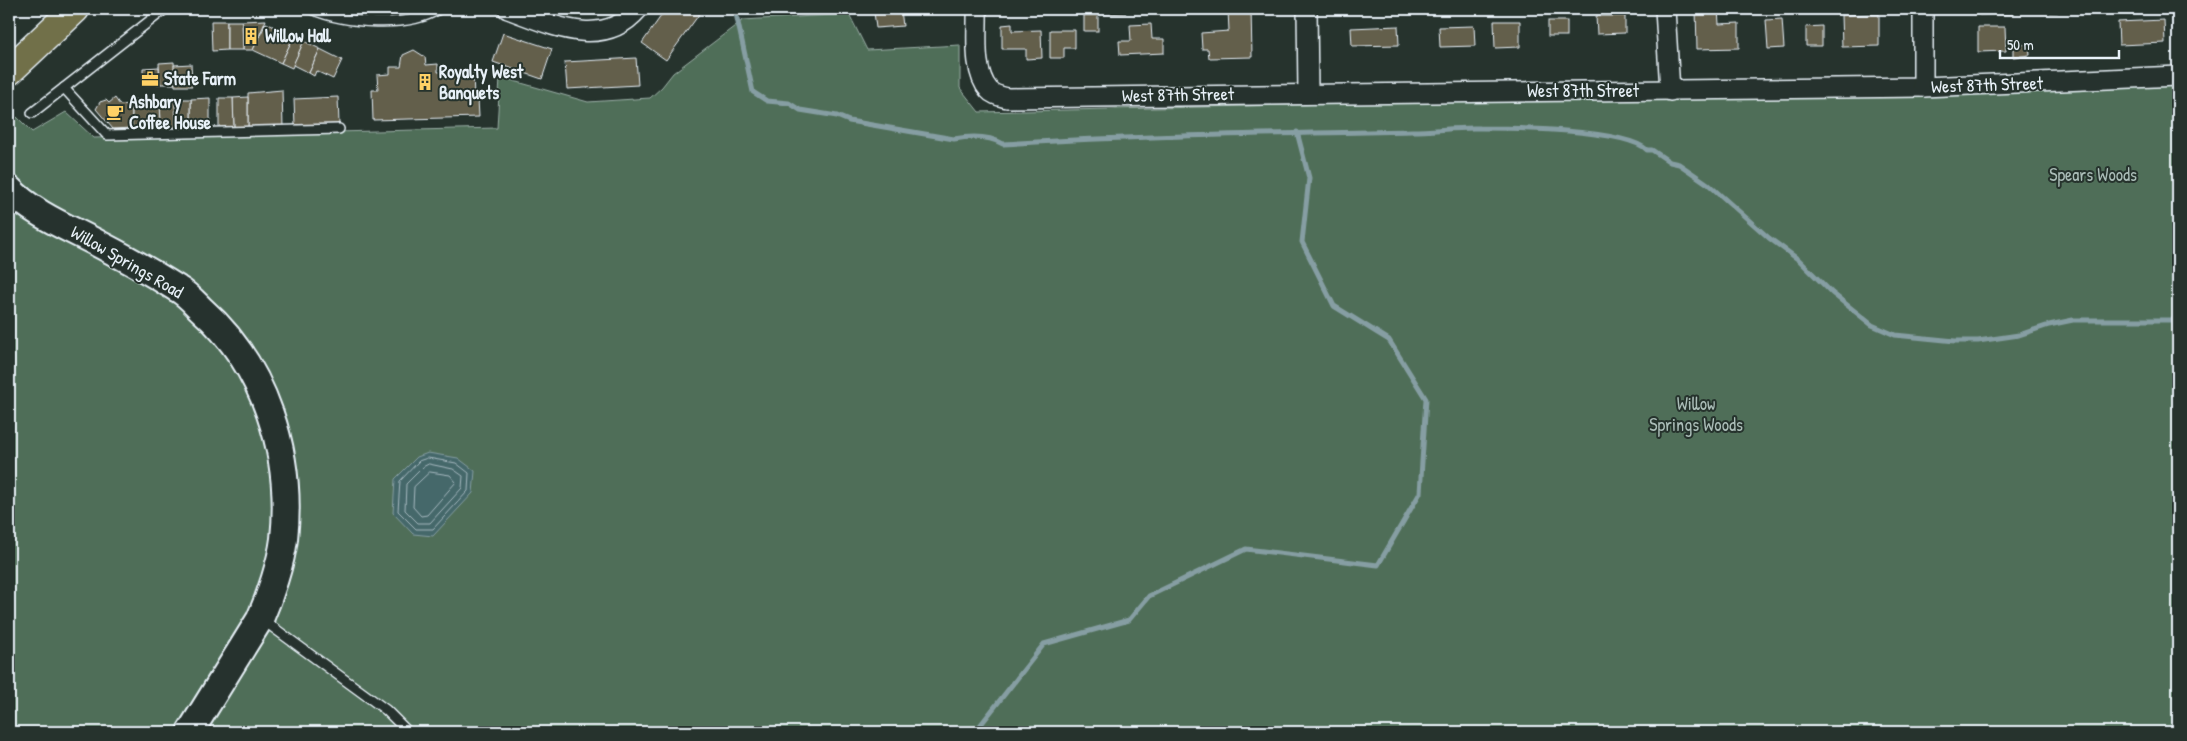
<svg xmlns="http://www.w3.org/2000/svg" width="2187" height="741" font-family="'Patrick Hand',sans-serif">
<style>
.green{fill:#4f6e58;stroke:#9cb0a8}
.water{fill:#45676b;stroke:#869ea3}
.lines{fill:none;stroke-linecap:round;stroke-linejoin:round}
.shore{stroke:#a7bac0;stroke-width:1}
.stream{stroke:#869ea3;stroke-width:5}
.building{fill:#635e4c;stroke:#e8f1f8}
.lane-casing{stroke:#e8f1f8;stroke-width:12}
.street-casing{stroke:#e8f1f8;stroke-width:22}
.secondary-casing{stroke:#e8f1f8;stroke-width:30}
.primary-casing{stroke:#e8f1f8;stroke-width:31}
.lane{stroke:#26332d;stroke-width:9}
.street{stroke:#26332d;stroke-width:19}
.secondary{stroke:#26332d;stroke-width:26}
.primary{stroke:#71704a;stroke-width:28}
.labels{text-anchor:middle;stroke-width:4;stroke-linejoin:round;paint-order:stroke}
.poi-label{font-size:18px;font-weight:bold;fill:#e8f1f8;stroke:#26332d;text-anchor:start}
.street-label{font-size:18px;fill:#e8f1f8;stroke:#26332d}
.park-label{font-size:18px;fill:#abbdb8;stroke:#26332d}
</style>
<rect width="100%" height="100%" fill="#26332d"/>
<filter id="ink" filterUnits="userSpaceOnUse"><feTurbulence type="fractalNoise" baseFrequency=".02" numOctaves="2"/><feDisplacementMap in="SourceGraphic" scale="10" xChannelSelector="R" yChannelSelector="G"/><feConvolveMatrix kernelMatrix="1 2 1 2 8 2 1 2 1" color-interpolation-filters="sRGB"/></filter>
<g filter="url(#ink)">
<!-- green -->
<polygon class="green" points="849,14 867,50 960,45 960,88 979,112 2178,85 2178,732 9,732 9,124 17,117 32,132 66,112 94,138 497,128 500,77 588,102 650,98 662,87 673,73 743,20"/>
<!-- water -->
<polygon class="water" points="428,453 458,458 475,471 473,493 433,536 413,534 393,513 395,479 417,457"/>
<g class="lines">
<!-- shore -->
<g class="shore">
<polygon points="428,458 456,463 469,473 468,491 433,529 416,529 398,511 400,481 419,461"/>
<polygon points="429,464 453,469 463,476 462,488 430,523 418,523 405,510 406,484 423,467"/>
<polygon points="430,472 450,475 456,482 427,515 421,516 413,507 414,487"/>
</g>
<!-- stream -->
<g class="stream">
<path d="M735 9 753 92 767 101 789 103 800 110 837 116 849 121 954 139C970 136 988 135 1003 144 1139 135 1275 134 1412 131 1435 131 1457 127 1480 128 1513 128 1626 129 1647 150H1652L1670 162 1679 164 1708 184 1769 238 1799 260 1832 293 1872 325 1895 335 1955 341H1978L2019 335 2049 325 2073 320H2178"/>
<polyline points="975,732 1044,644 1129,620 1149,596 1246,549 1378,565 1420,493 1426,399 1389,340 1334,306 1302,242 1309,178 1297,132"/>
</g>
</g>
<!-- building -->
<g class="building">
<polygon points="666,9 703,9 666,60 642,43"/>
<polygon points="1104,9 1125,9 1126,13 1104,14"/>
<polygon points="1251,9 1252,57 1209,58 1208,49 1202,49 1201,33 1229,31 1228,10"/>
<polygon points="1696,9 1718,9 1719,24 1739,23 1739,48 1697,49"/>
<polygon points="1979,9 2013,9 2013,14 1979,15"/>
<polygon points="2041,9 2058,9 2058,12 2041,13"/>
<polygon points="901,10 903,26 876,28 874,12"/>
<polygon points="1879,14 1879,46 1842,47 1841,15"/>
<rect x="1084" y="15" width="14" height="16"/>
<polygon points="1596,16 1625,16 1625,33 1597,34"/>
<polygon points="1782,19 1784,48 1768,49 1766,20"/>
<polygon points="266,20 253,50 243,50 242,21"/>
<polygon points="2164,20 2165,43 2119,45 2118,22"/>
<polygon points="211,21 227,21 227,50 212,51"/>
<polygon points="227,21 242,21 243,50 227,50"/>
<polygon points="1494,21 1520,21 1520,47 1495,48"/>
<rect x="1548" y="21" width="19" height="15"/>
<polygon points="266,23 294,36 281,63 253,50"/>
<polygon points="1012,24 1012,31 1041,30 1042,58 1026,59 1026,49 1002,49 1002,25"/>
<polygon points="1151,24 1152,39 1164,39 1164,53 1120,55 1119,41 1131,41 1130,25"/>
<polygon points="1398,26 1399,45 1352,46 1351,28"/>
<polygon points="1474,26 1475,46 1440,47 1439,27"/>
<polygon points="1822,26 1822,46 1806,46 1806,27"/>
<polygon points="1978,27 2005,27 2006,51 1978,52"/>
<polygon points="1050,30 1075,30 1075,48 1064,48 1064,58 1050,58"/>
<polygon points="503,33 552,49 542,79 493,62"/>
<polygon points="294,36 304,41 292,68 281,63"/>
<polygon points="304,41 320,49 309,73 293,65"/>
<polygon points="2029,44 2030,55 2013,57 2013,46"/>
<polygon points="320,49 342,60 333,79 316,71 314,76 309,73"/>
<polygon points="414,50 425,57 426,65 438,64 438,72 473,70 474,99 478,99 479,117 373,120 372,90 378,90 377,75 390,74 390,67 401,67 403,55"/>
<polygon points="636,58 638,85 567,89 565,62"/>
<polygon points="174,62 175,84 160,84 159,63"/>
<polygon points="191,64 192,86 175,86 174,65"/>
<polygon points="159,67 160,84 143,85 143,68"/>
<polygon points="282,90 283,128 248,129 248,93"/>
<polygon points="248,97 248,129 234,129 233,98"/>
<polygon points="338,97 339,124 295,126 294,99"/>
<polygon points="115,98 120,105 132,104 132,128 113,129 96,109 100,102 106,100 109,103"/>
<polygon points="210,98 210,127 191,127 191,99"/>
<polygon points="219,98 233,98 234,129 219,130"/>
<polygon points="160,99 175,99 176,127 161,127"/>
<polygon points="160,99 161,127 132,128 132,100"/>
<polygon points="175,99 191,99 191,127 176,127"/>
</g>
<g class="lines">
<!-- lane casing -->
<g class="lane-casing">
<g id="lane">
<path d="M311 9C344 23 408 29 439 9"/>
<polyline points="64,88 107,135 339,129"/>
<polyline points="32,113 165,9"/>
<polyline points="263,620 386,710 408,732"/>
</g>
</g>
<!-- street casing -->
<g class="street-casing">
<g id="street">
<path d="M508 9C550 24 602 51 638 9"/>
<path d="M977 9C978 32 972 71 989 90 993 95 1000 96 1007 98L1923 87 2178 76"/>
<polyline points="1307,9 1308,93"/>
<polyline points="1665,9 1670,91"/>
<polyline points="1923,87 1923,9"/>
</g>
</g>
<!-- secondary casing -->
<g class="secondary-casing">
<path id="secondary" d="M9 189C33 214 69 228 99 244 126 258 153 273 178 289 187 294 194 302 201 309 265 365 293 455 284 539 281 563 270 596 260 619L190 732"/>
</g>
<!-- primary casing -->
<g class="primary-casing">
<polyline id="primary" points="9,71 75,9"/>
</g>
<!-- lane -->
<use href="#lane" class="lane"/>
<!-- street -->
<use href="#street" class="street"/>
<!-- secondary -->
<use href="#secondary" class="secondary"/>
<!-- primary -->
<use href="#primary" class="primary"/>
</g>
</g>
<!-- icons -->
<defs>
<g id="building-bare" transform="scale(1.35)"><path d="M-4-6H4V6H1V3H-1V6H-4ZM-2.5-4.3h1.7v1.8h-1.7ZM.8-4.3h1.7v1.8H.8ZM-2.5-1h1.7V.8h-1.7ZM.8-1h1.7V.8H.8Z" fill="#ffd166" stroke="#26332d" stroke-width="2.5" paint-order="stroke"/></g>
<g id="office-bare" transform="scale(1.35)"><path d="M-6-3h4V-5.5h4V-3h4V5H-6ZM-1-4.5V-3h2v-1.5ZM-6 0V1H6V0Z" fill="#ffd166" stroke="#26332d" stroke-width="2.5" paint-order="stroke"/></g>
<g id="cafe-bare" transform="scale(1.35)"><path d="M-5.5-4.5H6V0H3Q3 3.5 0 3.5H-2.5Q-5.5 3.5-5.5 0ZM3-3.2v2h1.7v-2ZM-6 4.5H4V6H-6Z" fill="#ffd166" stroke="#26332d" stroke-width="2.5" paint-order="stroke"/></g>
</defs>
<g fill-rule="evenodd">
<use href="#building-bare" x="251" y="36"/>
<use href="#office-bare" x="150" y="79"/>
<use href="#building-bare" x="425" y="82"/>
<use href="#cafe-bare" x="115" y="112"/>
</g>
<g class="labels">
<!-- poi labels -->
<g class="poi-label">
<text x="265" y="42">Willow Hall</text>
<text x="439" y="78">Royalty West<tspan x="439" dy="21">Banquets</tspan></text>
<text x="164" y="85">State Farm</text>
<text x="129" y="108">Ashbary<tspan x="129" dy="21">Coffee House</tspan></text>
</g>
<!-- street labels -->
<g class="street-label">
<text transform="translate(1987 85) rotate(-2)" y="6">West 87th Street</text>
<text x="1583" y="97">West 87th Street</text>
<text transform="translate(1178 95) rotate(-1)" y="6">West 87th Street</text>
<text transform="translate(127 262) rotate(30)" y="6">Willow Springs Road</text>
</g>
<!-- park labels -->
<g class="park-label">
<text x="2093" y="181">Spears Woods</text>
<text x="1696" y="410">Willow<tspan x="1696" dy="21">Springs Woods</tspan></text>
</g>
</g>
<!-- margin -->
<rect width="2187" height="741" fill="none" stroke="#26332d" stroke-width="30"/>
<rect x="15" y="15" width="2157" height="711" fill="none" stroke="#e8f1f8" stroke-width="2" filter="url(#ink)"/>
<!-- scale -->
<path d="M2000 50v8h119v-8" fill="none" stroke="#e8f1f8" stroke-width="2.5"/>
<text x="2007" y="50" font-size="15" fill="#e8f1f8" stroke="#26332d" stroke-width="4" paint-order="stroke">50 m</text>
</svg>
